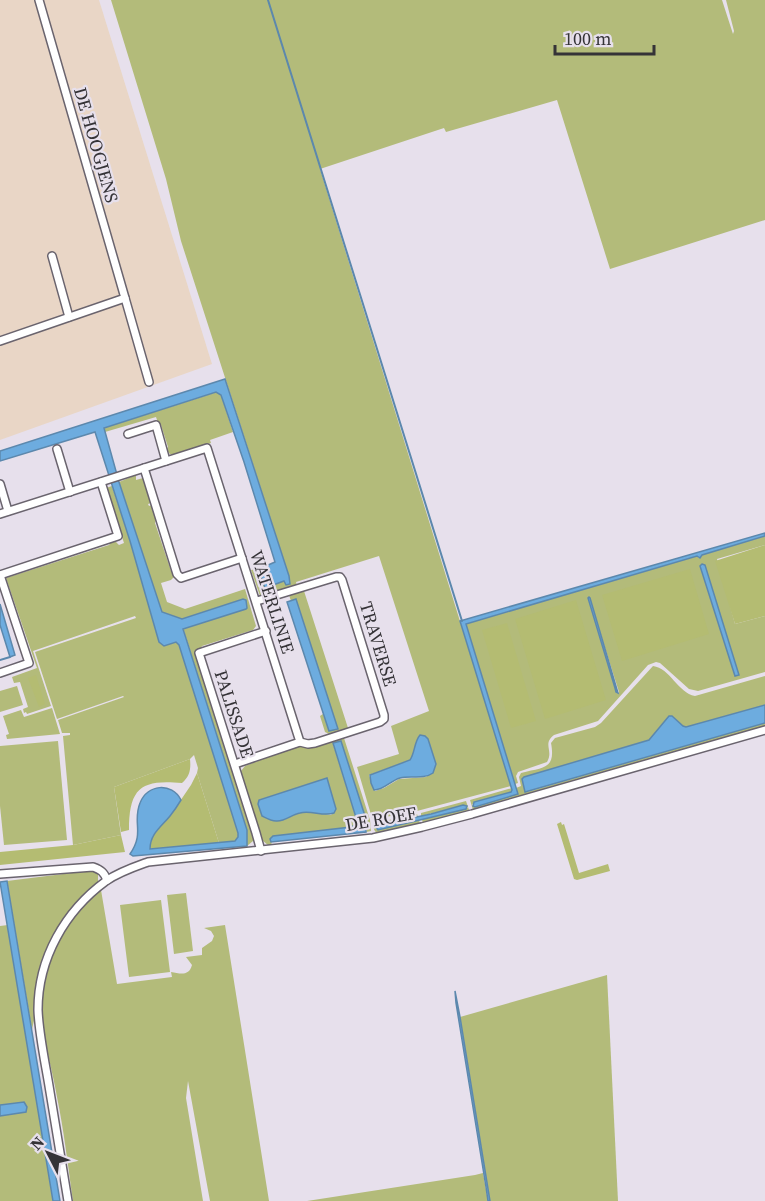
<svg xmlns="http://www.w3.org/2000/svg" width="765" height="1201" font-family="'Source Serif 4',serif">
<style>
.industrial{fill:#e9d6c6}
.green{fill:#b3bb7a;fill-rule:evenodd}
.forest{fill:#b4bc72}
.water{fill:#6dacdf;stroke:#5c88ad;stroke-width:1.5}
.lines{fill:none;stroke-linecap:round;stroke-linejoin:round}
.stream{stroke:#5c88ad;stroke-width:2}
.minor-casing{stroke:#6a646e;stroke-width:10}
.minor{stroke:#fff;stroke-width:7}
.labels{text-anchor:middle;stroke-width:4.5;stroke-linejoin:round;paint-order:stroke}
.street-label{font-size:18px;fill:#353337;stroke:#e7e0ec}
</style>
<rect width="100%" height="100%" fill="#e7e0ec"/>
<!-- industrial -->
<polygon class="industrial" points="0,0 99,0 212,364 0,440"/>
<!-- green -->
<g class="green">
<path d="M111 0H722L733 34 734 31 726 0H765V220L610 269 557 100 446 132 444 128 320 169 511 786 417 811 375 819 372 818 357 767 399 754 391 726 429 711 379 556 296 582 297 586 263 597 260 596 251 570 260 568 259 569 289 576 181 241 166 179ZM420 735 425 736 428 739 436 764 426 777 399 779 384 788 375 791 369 775 410 760C415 753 414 742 420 735Z"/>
<polygon points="217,392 221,395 233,432 210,440 211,443 173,455 170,454 166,450 168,447 161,425 158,423 156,417 105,432 104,428"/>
<polygon points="136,475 136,480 143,478 151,503 148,504 149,506 152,505 156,520 155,523 171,571 175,576 171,580 161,583 167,602 185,609 245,589 256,626 253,630 202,646 200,650 196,652 254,836 253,841 247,846 247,830 183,628 246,609 246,600 243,599 182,619 162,612 119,482"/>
<polygon points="112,486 130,541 159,642 176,641 179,645 239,833 238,837 235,841 219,843 197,773 198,768 194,755 190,759 114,787 121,835 73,845 63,736 70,735 70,733 62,733 58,720 124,697 123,696 57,719 35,652 136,618 135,616 33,651 51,706 27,714 26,712 24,713 23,709 28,707 20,682 14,683 12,677 37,668 6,578 109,545 111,542 116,542 119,545 124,543 106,488"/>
<path d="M765 536V545L717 559 735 624 765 616V672L698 691 689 689 660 663 656 662 648 665 598 721 554 735C542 744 554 751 547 762L518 772 516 776 518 783 515 784 466 624 697 556 699 558 701 557 702 555ZM703 564 739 675 735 676 700 566ZM589 597 619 692 618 693 588 598Z"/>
<polygon points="304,591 348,728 329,734 325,732 320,716 323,714 329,731 295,599 291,601 289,595"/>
<path d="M653 666C670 668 678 693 695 696L765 676V705L686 727 683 726 672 716 649 740 524 777 527 792 765 723V727L473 810 470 800 512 788 511 792 474 802 472 805 475 807 517 794 516 788 521 786 519 777 521 773C543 767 556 770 551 743L555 738 595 727 601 723Z"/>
<polygon points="17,686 23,705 0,712 0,691"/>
<polygon points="52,708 60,734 7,739 6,735 9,734 3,716 21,710 24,717"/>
<path d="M344 738 370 820 371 831 366 832 367 830 333 744 358 824 351 827 271 842 272 843 269 846 262 840 260 835 241 771 245 766 300 745 313 748ZM327 778 336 809 331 815 314 812 299 813 285 819 261 813 258 804 259 800Z"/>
<polygon points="58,741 67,840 4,845 0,806 0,746"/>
<polygon points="466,801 469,810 468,812 423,824 422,819 466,809 468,807 462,806 421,816 421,813"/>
<path d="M417 814 418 817 378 825 376 827 378 830 419 820 420 824 377 833C374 831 372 826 375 823Z"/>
<path d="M95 870 98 874V883C64 915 40 945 35 993 34 999 36 1006 35 1012 35 1018 33 1024 32 1030L7 881Z"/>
<path d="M101 890 117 984 172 977 171 972C181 974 189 976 192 965L186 957 202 955V948L212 941 214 936 211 931 204 928 225 925 269 1201H210L188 1081 186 1098 203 1201H73C68 1166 64 1131 57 1097 53 1073 46 1050 43 1026 37 989 48 947 72 918 81 908 91 899 101 890Z"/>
<polygon points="186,893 193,951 174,954 167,895"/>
<polygon points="161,900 170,972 129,977 120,905"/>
<polygon points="8,925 53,1201 0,1201 0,926"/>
<polygon points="607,975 618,1201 490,1201 460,1017"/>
<polygon points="483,1173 488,1201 307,1201 475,1175"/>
</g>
<!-- forest -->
<g class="forest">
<polygon points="765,545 765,616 735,624 715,561"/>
<polygon points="690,569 709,634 622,661 602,595"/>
<polygon points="576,600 606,700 545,719 515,619"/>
<polygon points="507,623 536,721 511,728 482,630"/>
<polygon points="36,675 45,704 39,707 28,678"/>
<path d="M190 759C191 769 190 776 182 783 141 779 129 788 129 830L121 832 114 787Z"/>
<polygon points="197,773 219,843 150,849 151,840 154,834 172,813 191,785"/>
<polygon points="561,822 562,825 564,824 579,873 608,864 610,871 577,880 574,879 557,824"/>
<polygon points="121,835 125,852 0,865 0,852 73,845"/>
</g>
<!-- water -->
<g class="water">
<path d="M225 379 289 576 290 584 286 585 284 581 265 588 259 569 275 562 244 462 221 395 216 392 104 428 119 482 162 612 182 619 243 599 246 600 247 608 246 609 183 629 247 830V846L133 856 130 854C145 832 132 823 140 803 147 784 172 782 181 800 178 805 174 811 170 816 161 827 150 834 150 849L235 841 238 837V833L179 645 176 642 164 646 159 642 130 541 95 432 0 461V451Z"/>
<polygon points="765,533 765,536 702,555 700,558 697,556 466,624 518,794 475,807 473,806 474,802 511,792 512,790 460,621"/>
<polygon points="702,564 705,565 739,675 735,676 700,566"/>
<polygon points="589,597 590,598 618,693 616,692 615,688 588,598"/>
<polygon points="296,599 338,729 329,731 287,602"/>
<polygon points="0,604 15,655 10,657 0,625"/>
<polygon points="765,705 765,723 525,792 522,779 524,777 649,740 669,716 672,716 683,726 686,727"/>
<path d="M420 735 425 736 428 739 436 764 433 773C423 780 411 775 400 778 390 781 384 790 374 790L371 783 370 775 410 760C415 753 414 742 420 735Z"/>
<polygon points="341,741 365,816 366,832 271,842 270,839 273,836 351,827 358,824 333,743"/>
<path d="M327 778 336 809 334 813C324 817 311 810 300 813 292 814 285 822 276 821 271 821 266 818 262 816L258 804 259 800Z"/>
<polygon points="463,805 467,806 466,809 378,830 376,827 378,825 431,814"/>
<polygon points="7,881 60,1201 53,1201 0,882"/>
<polygon points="455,991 460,1017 490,1201 488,1201 486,1187 456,1003"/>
<polygon points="24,1102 27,1107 26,1112 0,1116 0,1105"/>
</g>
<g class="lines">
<!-- stream -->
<g class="stream">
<polyline points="268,0 462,621"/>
<polyline points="0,660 10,657"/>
</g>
<!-- minor casing -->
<g class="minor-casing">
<g id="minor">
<polyline points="52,256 69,317"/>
<polyline points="125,298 149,382"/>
<polyline points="0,341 125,298 39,0"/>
<polyline points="128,434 156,425 166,461"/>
<polyline points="57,449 70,492"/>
<polyline points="144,468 177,574 181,578 242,558"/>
<polyline points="0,484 8,511"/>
<polyline points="0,514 207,448 300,742 235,764"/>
<polyline points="0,575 118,536 101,482"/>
<polyline points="0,575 29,663 0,673"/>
<polyline points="257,601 336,577 340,577 342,580 384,715 384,719 380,722 315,743 308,744 300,742"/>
<polyline points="261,851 256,833 199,653 266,631"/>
<path d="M0 874 93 867C101 870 104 872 107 880"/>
<path d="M68 1201C62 1165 56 1128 50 1092 46 1066 39 1036 38 1010 38 958 65 911 106 881 119 872 134 867 148 862L373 838 422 827 472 814 765 730"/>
</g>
</g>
<!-- minor -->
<use href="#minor" class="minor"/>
</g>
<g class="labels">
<!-- street labels -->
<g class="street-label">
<text transform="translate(96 145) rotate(74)" y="6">DE HOOGJENS</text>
<text transform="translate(272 602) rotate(72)" y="6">WATERLINIE</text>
<text transform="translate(378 644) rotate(73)" y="6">TRAVERSE</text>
<text transform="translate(234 714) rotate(72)" y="6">PALISSADE</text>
<text transform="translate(381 819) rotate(-10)" y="6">DE ROEF</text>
</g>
</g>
<!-- north arrow -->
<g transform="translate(48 1153) rotate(312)" stroke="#e7e0ec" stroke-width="4.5" paint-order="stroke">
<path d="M0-4.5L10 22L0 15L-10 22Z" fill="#353337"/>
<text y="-9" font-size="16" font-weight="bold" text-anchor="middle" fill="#353337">N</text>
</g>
<!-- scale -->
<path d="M555 45v9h99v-9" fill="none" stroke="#353337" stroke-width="3"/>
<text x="564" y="45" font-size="18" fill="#353337" stroke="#e7e0ec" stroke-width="4.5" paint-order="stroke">100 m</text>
</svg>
